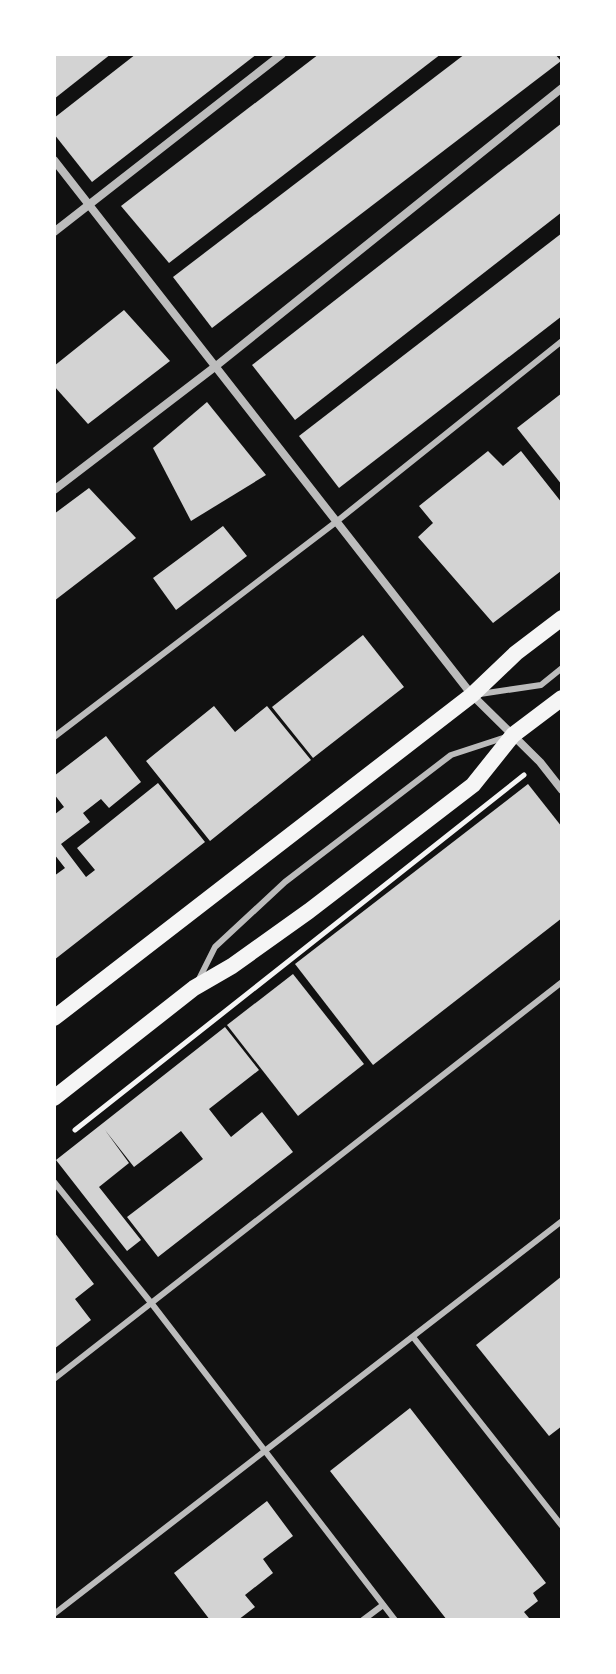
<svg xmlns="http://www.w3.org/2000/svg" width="616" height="1674" font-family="'Work Sans',sans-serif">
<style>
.building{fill:#d3d3d3}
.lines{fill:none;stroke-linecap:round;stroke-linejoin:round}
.path{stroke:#f5f5f5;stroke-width:5}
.service{stroke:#bcbcbc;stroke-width:6}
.minor{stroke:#bcbcbc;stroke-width:8}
.secondary{stroke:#f5f5f5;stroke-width:16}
</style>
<rect width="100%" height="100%" fill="#111"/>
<!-- building -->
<g class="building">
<polygon points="54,54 111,54 54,99"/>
<polygon points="136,54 257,54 92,182 54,134 54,118"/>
<polygon points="319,54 441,54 169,263 121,206"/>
<polygon points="465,54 555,54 561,61 212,328 173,277"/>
<polygon points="562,123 562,212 295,420 252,365"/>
<polygon points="562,233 562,316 339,488 299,436"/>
<polygon points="124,310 170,361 88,424 54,386 54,366"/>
<polygon points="562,393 562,485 517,428"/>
<polygon points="207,402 266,475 191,521 153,448"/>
<polygon points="488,451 503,466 521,451 562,503 561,571 493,623 418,537 433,523 419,506"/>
<polygon points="89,488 136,538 54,601 54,514"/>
<polygon points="223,526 247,556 176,610 153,578"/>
<polygon points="363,635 404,687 313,758 272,707"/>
<polygon points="214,706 235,732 267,706 311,760 210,841 146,761"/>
<polygon points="106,736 141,782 109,808 101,799 83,813 90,822 61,844 86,877 95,870 77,848 158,783 205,842 54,960 54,876 65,868 54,854 54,815 64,807 54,794 54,776"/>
<polygon points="528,784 562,827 562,918 373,1065 295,964"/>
<polygon points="293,974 364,1064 298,1116 227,1025"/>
<polygon points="225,1027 259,1070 209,1109 231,1137 262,1112 293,1152 158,1257 127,1217 203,1159 181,1131 134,1167 105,1130 129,1163 99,1187 141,1240 127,1251 56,1160"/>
<polygon points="54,1232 94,1284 75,1299 91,1320 54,1349"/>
<polygon points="562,1276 562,1426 549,1436 476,1345"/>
<polygon points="410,1408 546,1583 533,1593 538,1601 524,1612 529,1618 526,1620 447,1620 330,1471"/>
<polygon points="267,1501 293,1536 263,1559 273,1573 245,1595 255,1607 238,1620 210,1620 174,1573"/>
</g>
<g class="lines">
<!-- path -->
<polyline class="path" points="75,1130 524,775"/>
<!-- service -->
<g class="service">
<polyline points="480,694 541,685 562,668"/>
<polyline points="54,737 336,522 562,341"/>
<polyline points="198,981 215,947 285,882 451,755 506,737"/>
<polyline points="54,1182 152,1304 395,1620"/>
<polyline points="413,1337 562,1526"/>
<polyline points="54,1379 562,982"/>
<polyline points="54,1614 562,1221"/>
<polyline points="363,1620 383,1605"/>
</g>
<!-- minor -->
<g class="minor">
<polyline points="54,160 472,695 540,762 562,790"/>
<polyline points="54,232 282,54"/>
<polyline points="54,490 216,366 562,88"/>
</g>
<!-- secondary -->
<g class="secondary">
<polyline points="54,1018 472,695 516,653 562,618"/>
<polyline points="54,1098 194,988 232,966 309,911 473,785 513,735 562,698"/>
</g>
</g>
<!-- border -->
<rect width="616" height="1674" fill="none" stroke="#ffffff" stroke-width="112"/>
</svg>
